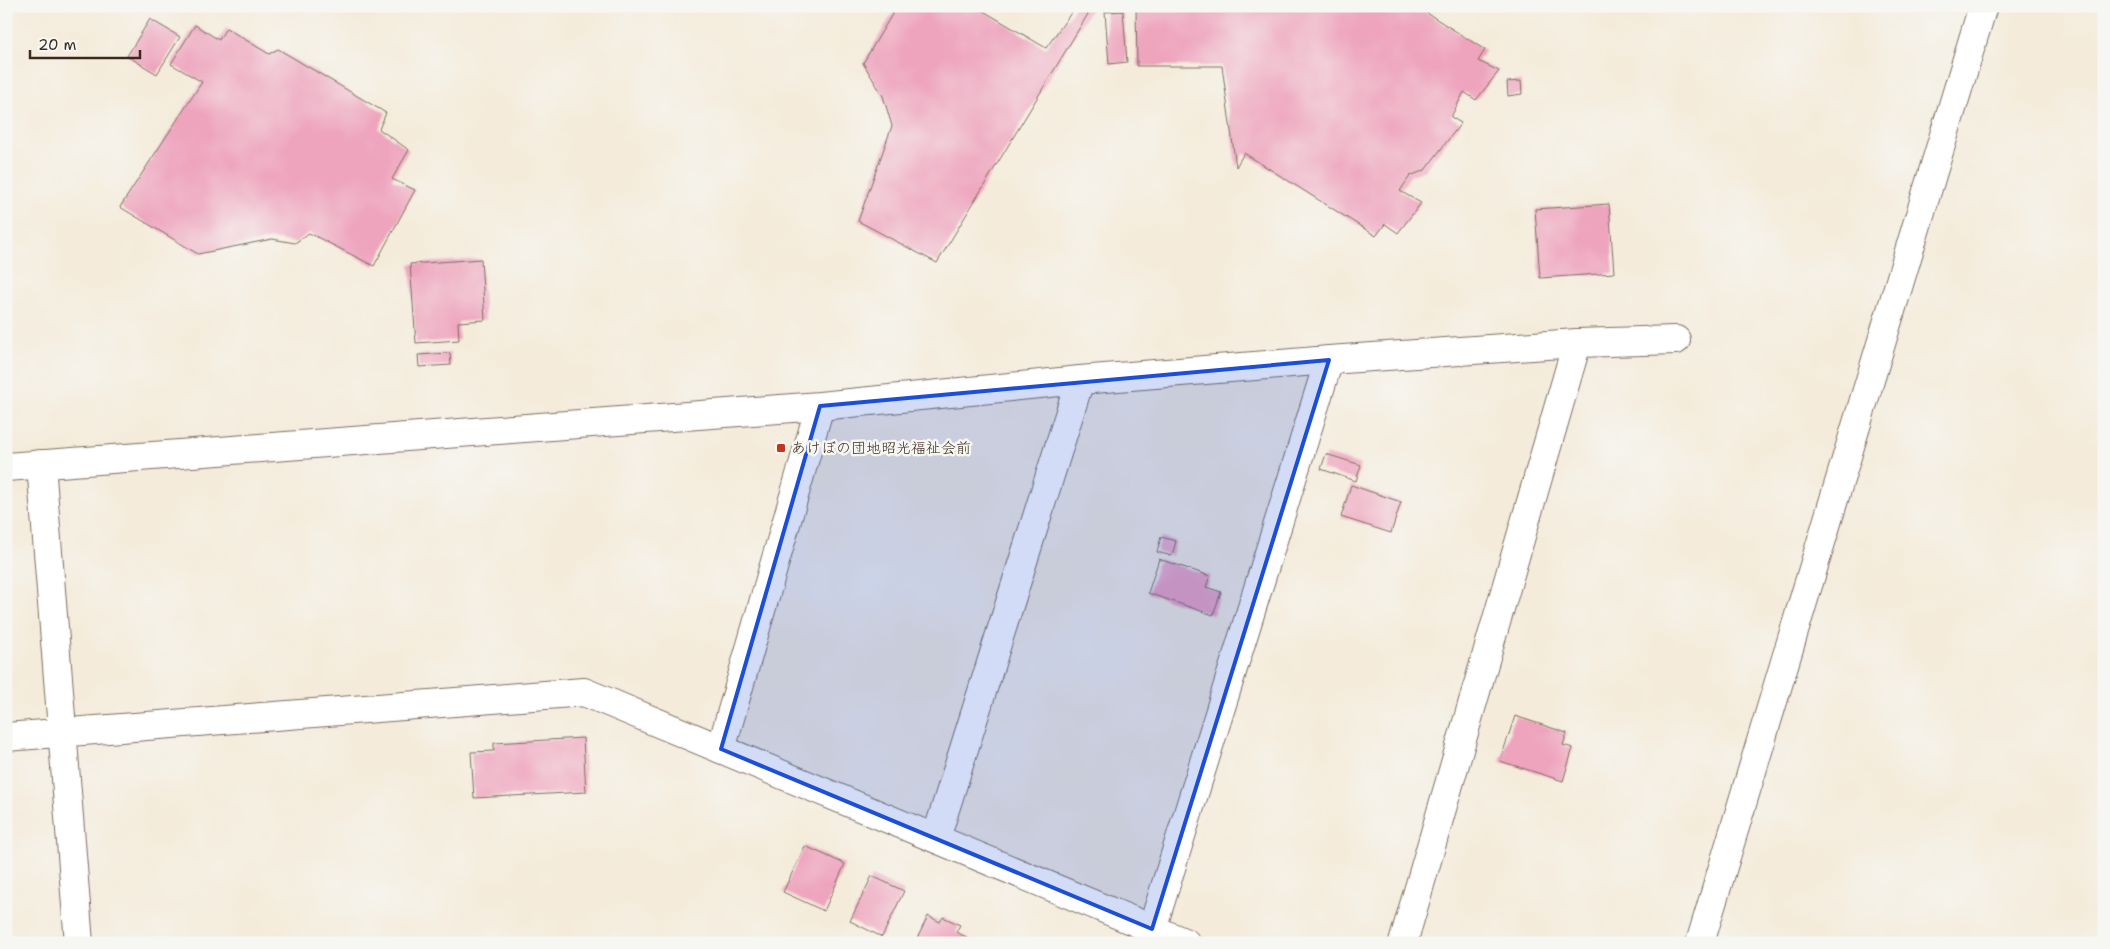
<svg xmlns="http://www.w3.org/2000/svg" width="2110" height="949" font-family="'Shantell Sans','Klee One',sans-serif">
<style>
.building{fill:#eea4bd}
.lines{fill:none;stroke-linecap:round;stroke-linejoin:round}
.minor-casing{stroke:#7c6e60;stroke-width:30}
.minor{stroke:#fff;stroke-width:28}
.marked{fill:#1d4ed8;fill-opacity:0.2;stroke:#1d4ed8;stroke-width:4;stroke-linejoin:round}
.poi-dot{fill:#c8321e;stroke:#f6f6f2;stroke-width:2}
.labels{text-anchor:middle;stroke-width:5;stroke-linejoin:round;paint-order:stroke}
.poi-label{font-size:15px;fill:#3b2a1e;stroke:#f6f6f2;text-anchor:start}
</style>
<rect width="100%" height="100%" fill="#f6f6f2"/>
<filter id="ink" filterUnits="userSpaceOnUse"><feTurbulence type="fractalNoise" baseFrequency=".02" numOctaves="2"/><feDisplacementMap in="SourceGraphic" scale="10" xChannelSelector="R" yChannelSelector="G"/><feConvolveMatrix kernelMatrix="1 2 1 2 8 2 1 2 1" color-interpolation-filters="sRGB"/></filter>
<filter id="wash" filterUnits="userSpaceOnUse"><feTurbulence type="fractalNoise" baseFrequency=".0096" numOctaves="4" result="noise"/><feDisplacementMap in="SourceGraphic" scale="20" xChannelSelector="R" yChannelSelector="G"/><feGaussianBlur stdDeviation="1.12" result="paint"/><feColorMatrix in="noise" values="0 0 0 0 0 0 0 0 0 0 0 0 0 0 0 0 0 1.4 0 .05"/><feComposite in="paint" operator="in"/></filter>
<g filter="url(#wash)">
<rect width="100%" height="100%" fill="#f4ebda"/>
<g id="blocks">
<!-- building -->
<g class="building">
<polygon points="897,6 975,6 1046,48 1076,6 1100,6 1091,9 937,263 858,221 892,126 883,96 863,63"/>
<polygon points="1136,6 1416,6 1485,50 1478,61 1499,71 1476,100 1464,92 1451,117 1461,123 1425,170 1410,176 1400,191 1421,203 1398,233 1385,224 1376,236 1244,153 1236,167 1222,66 1137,66"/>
<polygon points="1123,11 1127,62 1109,64 1105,12"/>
<polygon points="150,19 180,37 157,74 127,56"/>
<polygon points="195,25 219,40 226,28 269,54 278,49 386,113 379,129 409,150 392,179 415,190 374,266 309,233 295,243 272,239 198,254 120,207 202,82 171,64"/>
<polygon points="1521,81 1522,94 1508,96 1507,82"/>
<polygon points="1609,204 1614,273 1540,278 1535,209"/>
<polygon points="481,259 485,320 458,322 459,340 416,343 410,264"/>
<polygon points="450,353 451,365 419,367 418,355"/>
<polygon points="1326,454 1361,465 1356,481 1321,469"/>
<polygon points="1351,485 1401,502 1391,533 1341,517"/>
<polygon points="1161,537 1176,541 1172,556 1157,552"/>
<polygon points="1159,559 1210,576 1206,587 1221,592 1213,615 1148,593"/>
<polygon points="1515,716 1567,733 1563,745 1573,748 1563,781 1500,761"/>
<polygon points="583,738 586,792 474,798 471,752 494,751 494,743"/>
<polygon points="805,846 845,864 824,911 783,892"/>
<polygon points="872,876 904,891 882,937 850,921"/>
<polygon points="928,916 940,922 943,917 960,925 956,932 968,938 966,943 915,943"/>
</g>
</g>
</g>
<g filter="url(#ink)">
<use href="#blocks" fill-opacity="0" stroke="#7c6e60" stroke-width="1"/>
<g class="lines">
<!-- minor casing -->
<g class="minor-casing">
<g id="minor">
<polyline points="41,464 79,943"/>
<polyline points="6,467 820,406 1080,380 1329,360 1577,343 1676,340"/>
<polyline points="6,737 584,692 1186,943"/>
<polyline points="721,749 820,406"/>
<polyline points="936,838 1080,380"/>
<polyline points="1152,929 1329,360"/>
<polyline points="1403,943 1577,343"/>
<polyline points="1700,943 1983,6"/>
</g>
</g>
<!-- minor -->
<use href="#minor" class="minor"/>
</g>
</g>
<!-- marked area -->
<path class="marked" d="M1329 360 1152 929 721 749 820 406Z"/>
<!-- markers -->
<rect class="poi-dot" x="776" y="443" width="10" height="10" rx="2.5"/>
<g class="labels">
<!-- poi labels -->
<g class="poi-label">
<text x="791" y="453">あけぼの団地昭光福祉会前</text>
</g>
</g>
<!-- margin -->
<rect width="2110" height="949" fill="none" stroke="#f6f6f2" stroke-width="25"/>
<!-- scale -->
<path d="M30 50v8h110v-8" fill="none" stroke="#3b2a1e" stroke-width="2.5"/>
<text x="38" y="50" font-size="15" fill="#3b2a1e" stroke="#f6f6f2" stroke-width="4" paint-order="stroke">20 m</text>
</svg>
